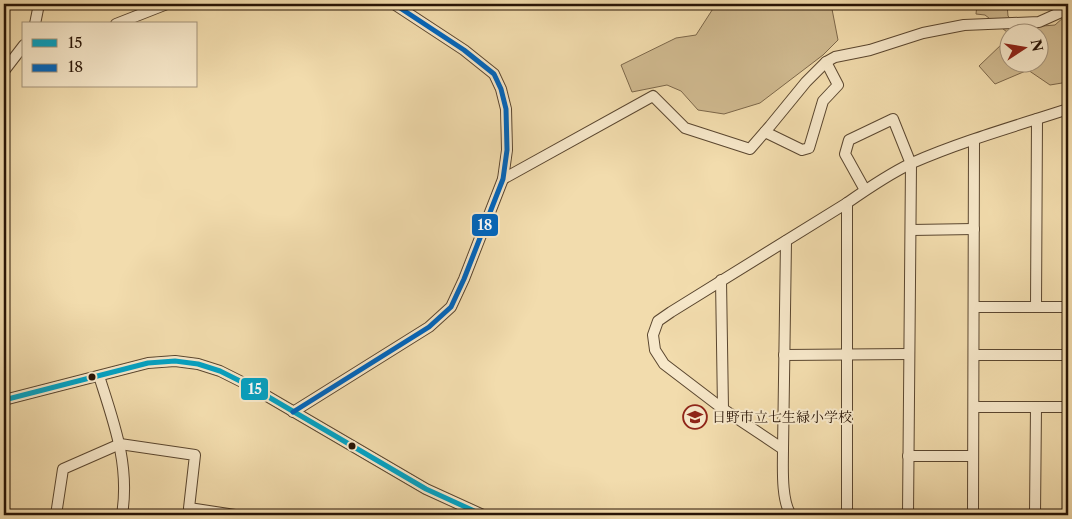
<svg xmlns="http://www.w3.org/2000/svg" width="1072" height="519" font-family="'Libre Caslon Text','Noto Serif JP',serif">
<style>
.green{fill:#d0ba90;stroke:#7c674a;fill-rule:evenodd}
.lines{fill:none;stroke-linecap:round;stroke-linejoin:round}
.minor-casing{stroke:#5a462f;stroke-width:12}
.minor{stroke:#f7e8ca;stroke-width:10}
.bus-1-casing{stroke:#f7e8ca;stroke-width:9}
.bus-2-casing{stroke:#f7e8ca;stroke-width:9}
.bus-1{stroke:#02a2c4;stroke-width:5}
.bus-2{stroke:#0065bd;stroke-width:5}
.bus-dot{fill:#281405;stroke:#f7e8ca;stroke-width:2}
.labels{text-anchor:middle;stroke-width:4;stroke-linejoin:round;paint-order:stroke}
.poi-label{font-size:14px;fill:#281405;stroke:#f7e8ca;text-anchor:start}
.line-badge{stroke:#f7e8ca;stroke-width:2}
.badge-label{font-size:14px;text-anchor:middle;font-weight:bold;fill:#fff}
</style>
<rect width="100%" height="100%" fill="#f2dcad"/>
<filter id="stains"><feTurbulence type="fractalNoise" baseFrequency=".004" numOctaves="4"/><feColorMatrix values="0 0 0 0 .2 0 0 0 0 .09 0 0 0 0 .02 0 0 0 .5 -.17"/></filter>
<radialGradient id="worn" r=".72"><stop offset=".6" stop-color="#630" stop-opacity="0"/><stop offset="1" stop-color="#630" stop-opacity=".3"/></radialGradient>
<!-- green -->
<g class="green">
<polygon points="716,4 831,4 838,40 823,55 760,103 724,114 698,110 681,91 667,85 632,92 621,65 676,38 696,35"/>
<path d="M977 4H1007L1008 16 1019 28 1055 25 1065 16 1066 4H1068V78L1062 83 1050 85 1028 70 995 84 979 66 1003 43 1007 32 985 15 976 14ZM1010 32H1040V62H1010Z"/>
</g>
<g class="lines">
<!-- minor casing -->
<g class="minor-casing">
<g id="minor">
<polyline points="35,24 39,4"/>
<polyline points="116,24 167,4"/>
<polyline points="4,71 24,45"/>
<polyline points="765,132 802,150 809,148 823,101 838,85 826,62"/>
<polyline points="503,179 653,96 685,128 750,149 770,126 806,82 826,62 835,57 870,50 923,33 964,25 1039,22 1068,9"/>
<polyline points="865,190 845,154 849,140 893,119 911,164 908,515"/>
<polyline points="847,203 847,515"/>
<polyline points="911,230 974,229"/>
<polyline points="721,280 723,409"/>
<polyline points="975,307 1068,307"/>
<polyline points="1036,307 1037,119"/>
<polyline points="784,355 909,354"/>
<polyline points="974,355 1068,355"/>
<path d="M99 376C114 423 130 465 122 515"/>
<polyline points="4,400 148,363 175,361 198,364 220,371 248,385 426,489 483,515"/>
<polyline points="974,407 1068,407"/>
<polyline points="293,412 429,327 451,307 464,279 503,179 507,150 506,109 501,89 494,74 464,50 394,4"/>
<polyline points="783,449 786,241"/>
<polyline points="908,456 973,456"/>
<polyline points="56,515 63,469 120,444 195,455 189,508 235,515"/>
<path d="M791 515C781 500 783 467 783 449L723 409 664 364 655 350 653 335 658 321 671 312 847 203C867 189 889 174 912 163 962 141 1016 126 1068 109"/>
<polyline points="973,515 974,140"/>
<polyline points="1035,515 1036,407"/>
</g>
</g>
<!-- minor -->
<use href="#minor" class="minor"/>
<!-- bus-1 casing -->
<g class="bus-1-casing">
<polyline id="bus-1" points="4,400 148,363 175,361 198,364 220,371 248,385 426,489 483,515"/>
</g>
<!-- bus-2 casing -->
<g class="bus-2-casing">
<polyline id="bus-2" points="293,412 429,327 451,307 464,279 503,179 507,150 506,109 501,89 494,74 464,50 394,4"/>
</g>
<!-- bus-1 -->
<use href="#bus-1" class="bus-1"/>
<!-- bus-2 -->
<use href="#bus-2" class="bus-2"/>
</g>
<!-- icons -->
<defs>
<g id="school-ring" transform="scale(1.25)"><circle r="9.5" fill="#f7e8ca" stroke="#8f2418" stroke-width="1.5"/><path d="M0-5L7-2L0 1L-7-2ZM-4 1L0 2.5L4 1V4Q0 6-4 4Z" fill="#8f2418"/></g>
</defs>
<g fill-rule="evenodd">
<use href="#school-ring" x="695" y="417"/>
</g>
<!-- markers -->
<g class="bus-dot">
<circle cx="92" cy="377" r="4.5"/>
<circle cx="352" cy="446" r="4.5"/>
</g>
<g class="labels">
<!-- poi labels -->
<g class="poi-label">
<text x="712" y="422">日野市立七生緑小学校</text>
</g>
</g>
<g class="line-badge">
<rect x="471" y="213" width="28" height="24" rx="5" fill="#0065bd"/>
<rect x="240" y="377" width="29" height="24" rx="5" fill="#02a2c4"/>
</g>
<g class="badge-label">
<text x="485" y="230">18</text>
<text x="255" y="394">15</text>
</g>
<!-- margin -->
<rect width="1072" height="519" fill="none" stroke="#f2dcad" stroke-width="20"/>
<rect x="5" y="5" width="1062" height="509" fill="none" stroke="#281405" stroke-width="2.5"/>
<rect x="10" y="10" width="1052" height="499" fill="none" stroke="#281405"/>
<!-- legend -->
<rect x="22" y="22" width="175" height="65" fill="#f7e8ca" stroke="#a4937b"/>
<rect x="32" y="39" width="25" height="8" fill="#02a2c4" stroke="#a4937b"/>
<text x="68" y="48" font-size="15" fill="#281405">15</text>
<rect x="32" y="64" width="25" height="8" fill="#0065bd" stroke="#a4937b"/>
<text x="68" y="72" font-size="15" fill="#281405">18</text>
<!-- north arrow -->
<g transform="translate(1024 48) rotate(78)"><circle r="24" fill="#f7e8ca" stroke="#a4937b"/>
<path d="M0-4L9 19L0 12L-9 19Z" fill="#8f2418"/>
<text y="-8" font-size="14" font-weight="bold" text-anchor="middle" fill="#281405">N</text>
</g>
<rect width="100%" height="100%" filter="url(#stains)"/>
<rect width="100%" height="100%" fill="url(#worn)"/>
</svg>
